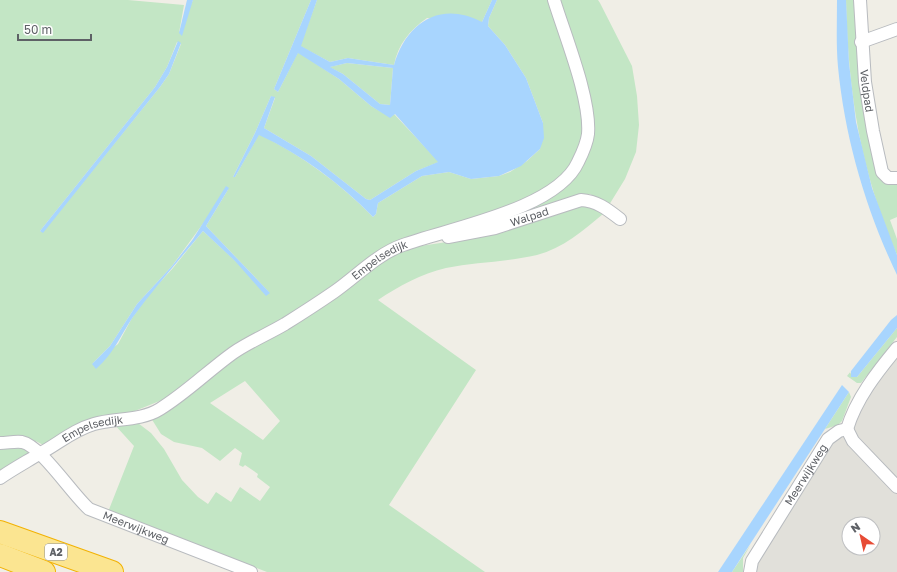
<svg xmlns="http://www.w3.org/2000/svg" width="897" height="572" font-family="'Golos Text',sans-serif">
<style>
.industrial{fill:#e1e0da;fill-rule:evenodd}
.green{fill:#c3e6c5;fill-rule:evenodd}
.water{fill:#a8d5fe;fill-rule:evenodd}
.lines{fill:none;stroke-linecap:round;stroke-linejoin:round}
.street-casing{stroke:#b8bbbf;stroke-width:14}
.highway-casing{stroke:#f2b204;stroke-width:24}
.street{stroke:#fff;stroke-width:12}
.highway{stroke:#fbe591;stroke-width:22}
.labels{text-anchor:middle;stroke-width:3;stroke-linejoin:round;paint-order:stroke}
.shield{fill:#fff;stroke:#8e9094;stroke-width:1}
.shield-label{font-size:10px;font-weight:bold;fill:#5e6166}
.street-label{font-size:11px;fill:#5e6166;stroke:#fff}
</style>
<rect width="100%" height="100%" fill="#f0eee6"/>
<!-- industrial -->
<path class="industrial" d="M897 348V572H753L842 424ZM849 524H873V548H849Z"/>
<!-- green -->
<g class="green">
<path d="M0 0H128L184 5 179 33 193 0H311L274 89 278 92 298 52 339 79 371 106 390 117 394 114 439 162 416 171 370 200 366 199 311 156 264 128 275 98 271 96 255 133 233 177H235L259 134C301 155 340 183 373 217L376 214 378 203 422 176 449 172 471 179 499 176 510 172 527 161 540 149 543 123 526 78 505 45 488 26 489 18 497 0H551L583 101 584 136 569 171 527 200 425 233 342 279 162 400 46 447C33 437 16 436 0 437ZM177 42 181 44 169 74 160 87 43 232 40 231 155 87 167 67ZM229 188 206 226 270 293 203 231 173 268 151 292 132 318 118 344 92 364 110 346 137 304 172 266Z"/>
<path d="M317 0H492L482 22 427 18C410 30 398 44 394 65L348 58 330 62 300 46Z"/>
<polygon points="559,0 598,0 600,3 632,66 637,96 639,125 636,152 625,179 609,205 590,194 576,195 540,209 496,221 543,202 561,190 579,172 589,145"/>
<path d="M846 0H857L878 172 897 181V217L890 220 897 239V255C860 170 848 92 846 0Z"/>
<polygon points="347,63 393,68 390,105 380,104 343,74 329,67"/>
<path d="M588 203 603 214C583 231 563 248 537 255 507 262 476 262 446 268 421 274 399 286 378 300L476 370 389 505 485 572H267L108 512 134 446 114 424 134 420 151 433 164 449 182 480 198 497 208 504 216 492 231 502 240 487 260 501 270 487 257 477 258 474 245 465 243 467 239 465 242 453 235 448 220 461 202 448 174 442 161 434 151 418 253 345 383 259 407 248 467 239ZM245 381 280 421 263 440 210 403Z"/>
<polygon points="897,328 897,337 861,383 857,383 847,376 851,371 850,373 857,377"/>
<polygon points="849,392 851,397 842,421 838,425 825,429"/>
<polygon points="18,445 28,451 30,456 0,474 0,447"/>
<polygon points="751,544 743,558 743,572 732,572"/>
</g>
<!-- water -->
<g class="water">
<polygon points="187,0 193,0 182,36 179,33"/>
<path d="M311 0H317L301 46 330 62 348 58 394 65C406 23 440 0 482 22L492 0H497L489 18 488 26 505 45 526 78 543 123 544 138 540 149 521 166 499 176 471 179 449 172 422 176 378 203 376 214 373 217C340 183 302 155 259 135L235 177H233L255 133 271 96 275 97 264 128 311 156 366 199 370 200 416 171 438 162 395 114 390 118 371 106 339 79 298 53 278 92 274 89ZM347 63 393 68 390 105 380 104 343 74 330 67Z"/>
<path d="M837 0H846L849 63 856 122 872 188 897 255V275C866 210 845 139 838 67 836 45 837 22 837 0Z"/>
<polygon points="178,41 181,43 169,74 160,87 43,233 40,231 155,87 167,67"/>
<path d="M226 186 229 188 206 226 270 293 266 296 235 261 203 231C180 259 155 287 133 317 120 336 115 352 96 369L92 364 110 346 137 304 172 266 193 239Z"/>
<polygon points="897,315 897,328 857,377 851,377 851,371 891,320"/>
<polygon points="842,385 849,392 732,572 718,572"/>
</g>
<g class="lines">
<!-- street casing -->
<g class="street-casing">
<g id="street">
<path id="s1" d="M860 0 865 82 873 131 882 172 888 178H897"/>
<polyline points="861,42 897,29"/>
<path id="s2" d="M448 237 495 228 581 200C597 201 607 209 620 219"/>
<path d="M847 429C856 399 877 372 897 348"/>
<polyline points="847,429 853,441 897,487"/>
<path id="s3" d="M0 443C7 443 15 441 22 442 41 446 72 494 89 509L251 572"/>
<path id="s4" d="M0 478C13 469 26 462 39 454 58 444 73 430 94 424 115 418 141 421 160 409 186 393 208 371 233 353 249 342 268 334 285 324 301 314 318 303 334 292 357 276 377 254 403 245 450 228 557 209 578 162 582 154 587 143 588 134 591 99 565 36 554 0"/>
<path id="s5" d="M750 572 752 561 828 439 839 431 847 429"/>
</g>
</g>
<!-- highway casing -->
<g class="highway-casing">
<g id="highway">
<polyline points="0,532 112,572"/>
<polyline points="0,555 44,572"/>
</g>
</g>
<!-- street -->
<use href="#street" class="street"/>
<!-- highway -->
<use href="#highway" class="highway"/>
</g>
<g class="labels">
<!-- shield labels -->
<rect class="shield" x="45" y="544" width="22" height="16" rx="3"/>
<g class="shield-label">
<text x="56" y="556">A2</text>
</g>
<!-- street labels -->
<g class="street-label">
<text dy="4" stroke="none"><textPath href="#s1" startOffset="91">Veldpad</textPath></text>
<text dy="4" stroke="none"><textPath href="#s2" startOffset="84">Walpad</textPath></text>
<text dy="4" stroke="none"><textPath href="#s4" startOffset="443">Empelsedijk</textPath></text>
<text dy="4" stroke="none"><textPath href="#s4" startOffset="106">Empelsedijk</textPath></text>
<text dy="4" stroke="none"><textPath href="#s5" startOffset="113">Meerwijkweg</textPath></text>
<text dy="4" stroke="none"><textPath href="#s3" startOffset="168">Meerwijkweg</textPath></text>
</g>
</g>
<!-- north arrow -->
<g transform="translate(861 536) rotate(326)"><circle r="19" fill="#ffffff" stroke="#bfc0c2"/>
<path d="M0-3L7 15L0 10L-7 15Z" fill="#e74b35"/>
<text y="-6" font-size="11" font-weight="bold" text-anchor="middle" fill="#5e6166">N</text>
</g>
<!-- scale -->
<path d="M18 34v6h73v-6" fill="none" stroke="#5e6166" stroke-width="2"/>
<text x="24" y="34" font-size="12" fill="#5e6166" stroke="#ffffff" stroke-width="3" paint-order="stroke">50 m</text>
</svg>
